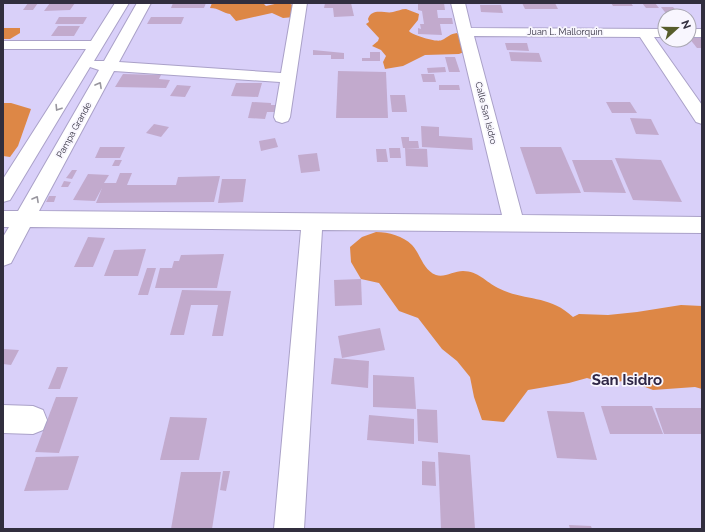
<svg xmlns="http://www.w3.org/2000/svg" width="705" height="532" font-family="Raleway,sans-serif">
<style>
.forest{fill:#dd8746}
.building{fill:#c2aacd}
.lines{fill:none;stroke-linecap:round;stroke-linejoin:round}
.minor-casing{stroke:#aaa1c8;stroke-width:2}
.minor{fill:#fff;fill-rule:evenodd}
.oneway{stroke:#98969e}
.labels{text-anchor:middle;stroke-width:3.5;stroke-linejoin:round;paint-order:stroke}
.far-street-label{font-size:9px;fill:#312e3e;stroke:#f8f6fe}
.district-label{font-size:15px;font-weight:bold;fill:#2f2746;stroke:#f8f6fe}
</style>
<rect width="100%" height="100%" fill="#d9d0f9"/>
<!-- forest -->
<g class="forest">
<path d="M212 3H263L266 6C275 4 286 0 294 6V17L283 18 272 13 236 21 230 14C223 13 219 8 210 8Z"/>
<path d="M406 9 419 14 418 20 409 31C412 35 437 43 442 40 448 37 450 34 457 33L463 39 464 52 459 54 425 55 403 66 385 69 383 62 386 56 381 50 372 46 378 41 379 38 366 24 369 22 368 19C372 7 385 14 393 12 398 11 401 9 406 9Z"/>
<polygon points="3,28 20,28 20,33 10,39 3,39"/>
<polygon points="3,103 11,103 31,109 18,146 10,157 3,156"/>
<path d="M376 232C389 232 403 236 412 245 421 255 423 270 436 275 444 278 454 271 463 271 478 271 486 282 498 288 525 302 548 294 573 317L579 314 608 315 637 312 681 305 702 306V389L695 387 653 390 627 380 608 384 587 378 569 383 528 390 504 422 482 420 474 397 470 377 457 361 442 349 418 318 399 311 379 283 361 279 351 262 350 247 362 237Z"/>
</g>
<!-- building -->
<g class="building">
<polygon points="28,3 38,3 33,10 23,10"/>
<polygon points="50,3 75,3 70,10 44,11"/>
<polygon points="173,3 206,3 204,8 171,8"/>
<polygon points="325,3 351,3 354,16 334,17 333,8 324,8"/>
<polygon points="418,3 444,3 445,10 437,10 438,18 452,18 453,24 440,24 442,35 418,34 418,28 421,29 420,24 424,24 422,11 418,10"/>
<polygon points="522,3 555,3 558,9 525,9"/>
<polygon points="611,3 631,3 633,6 613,6"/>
<polygon points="642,3 655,3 659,8 646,8"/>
<polygon points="480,5 501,5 503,13 481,12"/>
<polygon points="661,7 673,7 681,16 668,16"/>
<polygon points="59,17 87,17 83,24 55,24"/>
<polygon points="151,17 184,17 181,24 147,24"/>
<polygon points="58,26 80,26 74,36 51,36"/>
<polygon points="689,38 702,38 702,48 697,48"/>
<polygon points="505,43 527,43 529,51 507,50"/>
<polygon points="313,50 344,53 344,59 331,59 331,55 313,55"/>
<polygon points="370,52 380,52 380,61 362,61 362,58 370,58"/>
<polygon points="509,52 539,53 542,62 511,61"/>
<polygon points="445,57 455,57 460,72 449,72"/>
<polygon points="445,67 446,72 428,73 427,68"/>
<polygon points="338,71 386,72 388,118 336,118"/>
<polygon points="123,74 161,75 159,79 170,80 166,88 115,87"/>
<polygon points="421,74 434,74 436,82 423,82"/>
<polygon points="236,83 262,83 258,97 231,96"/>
<polygon points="177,85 191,86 185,97 170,96"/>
<polygon points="439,85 459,85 460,90 439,90"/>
<polygon points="390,95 405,95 407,112 392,112"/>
<polygon points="252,102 271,103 271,105 278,105 276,112 267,112 265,119 248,118"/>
<polygon points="606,102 630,102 637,113 612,113"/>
<polygon points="630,118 651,119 659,135 636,134"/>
<polygon points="154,124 169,127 161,137 146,133"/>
<polygon points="421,126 439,127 439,136 472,138 473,150 422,147"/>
<polygon points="401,137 409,137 409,141 418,141 419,148 403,148"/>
<polygon points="275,138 278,147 261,151 259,141"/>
<polygon points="100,147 125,147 120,158 95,158"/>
<polygon points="520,147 561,147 581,193 536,194"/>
<polygon points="389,148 400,148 401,158 390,158"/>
<polygon points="405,148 427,149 428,167 406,166"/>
<polygon points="376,149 386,149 388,162 377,162"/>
<polygon points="317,153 320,171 301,173 298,155"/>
<polygon points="615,158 661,160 682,202 633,200"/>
<polygon points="115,160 122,160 119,166 112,166"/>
<polygon points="572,160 612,160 626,193 584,192"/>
<polygon points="72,170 77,170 72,179 66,178"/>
<polygon points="120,173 132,173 127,185 176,185 178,177 220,176 214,202 96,203 102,188 95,201 73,200 88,174 109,175 104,183 116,183"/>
<polygon points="222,179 246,179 243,202 218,203"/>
<polygon points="64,181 71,182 68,187 61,187"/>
<polygon points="49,196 56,196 54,202 46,202"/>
<polygon points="88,237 105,238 93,267 74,267"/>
<polygon points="146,249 138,276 104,276 114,250"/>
<polygon points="224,254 217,288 155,288 160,268 172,268 174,261 179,261 181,255"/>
<polygon points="147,268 156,268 148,295 138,295"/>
<polygon points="361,279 362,305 335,306 334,280"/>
<polygon points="182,290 231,291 223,336 212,336 218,305 191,305 184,335 170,335"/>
<polygon points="380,328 385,350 342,358 338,336"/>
<polygon points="3,349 19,350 11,365 3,364"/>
<polygon points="334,358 369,361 368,388 331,384"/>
<polygon points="57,367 68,367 60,389 48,389"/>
<polygon points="373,375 414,377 416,409 373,407"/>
<polygon points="56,397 78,397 59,453 35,452"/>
<polygon points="601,406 652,406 663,434 610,434"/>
<polygon points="655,408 702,408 702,434 664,434"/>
<polygon points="417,409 437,410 438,443 418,441"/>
<polygon points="547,411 584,412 597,460 557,458"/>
<polygon points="369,415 414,419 414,444 367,440"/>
<polygon points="170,417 207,418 199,460 160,460"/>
<polygon points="438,452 470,455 475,529 441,529"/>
<polygon points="79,456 68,490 24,491 36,457"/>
<polygon points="422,461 435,462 436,486 422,485"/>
<polygon points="223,471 230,471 226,491 220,490"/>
<polygon points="181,472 221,472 212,529 171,529"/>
<polygon points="569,525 591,526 592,529 570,529"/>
</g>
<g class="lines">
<!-- minor casing -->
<g class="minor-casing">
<g id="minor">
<polygon points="115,3 129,3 94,61 104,61 137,3 151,3 119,62 281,73 293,3 307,3 290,117 288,121 282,123 276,121 274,117 280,82 114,71 39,211 502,215 451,3 465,3 471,28 665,29 665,37 654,37 702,105 702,124 696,122 640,37 474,36 522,215 702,217 702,233 322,230 304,529 274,529 301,230 30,227 11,263 3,266 3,237 9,227 3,227 3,211 18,211 99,70 90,67 10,200 3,202 3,179 86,49 3,49 3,41 91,41"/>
<rect x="689" y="29" width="13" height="8"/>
<polygon points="3,405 33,406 43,410 47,420 43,430 33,434 3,433"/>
</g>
</g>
<!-- minor -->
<use href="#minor" class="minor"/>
</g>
<!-- one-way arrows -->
<defs><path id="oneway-chevron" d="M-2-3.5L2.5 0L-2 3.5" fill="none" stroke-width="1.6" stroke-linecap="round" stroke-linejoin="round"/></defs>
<g class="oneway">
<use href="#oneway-chevron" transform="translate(99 85) rotate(-61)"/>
<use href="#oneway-chevron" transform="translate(58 108) rotate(122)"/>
<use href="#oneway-chevron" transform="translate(36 199) rotate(-61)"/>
</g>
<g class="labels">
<!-- far-street labels -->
<g class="far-street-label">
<text x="565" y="35">Juan L. Mallorquin</text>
<text transform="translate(486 113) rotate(76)" y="3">Calle San Isidro</text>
<text transform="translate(74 130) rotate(-61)" y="3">Pampa Grande</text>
</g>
<!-- district labels -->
<g class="district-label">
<text x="627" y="385">San Isidro</text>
</g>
</g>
<!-- border -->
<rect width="705" height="532" fill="none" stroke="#312e3e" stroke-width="8"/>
<!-- north arrow -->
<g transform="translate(677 28) rotate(69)"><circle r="19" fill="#f8f6fe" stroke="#a8a6b1"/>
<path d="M0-3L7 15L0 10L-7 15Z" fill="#575d2b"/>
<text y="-6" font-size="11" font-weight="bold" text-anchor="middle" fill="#312e3e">N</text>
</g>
</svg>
